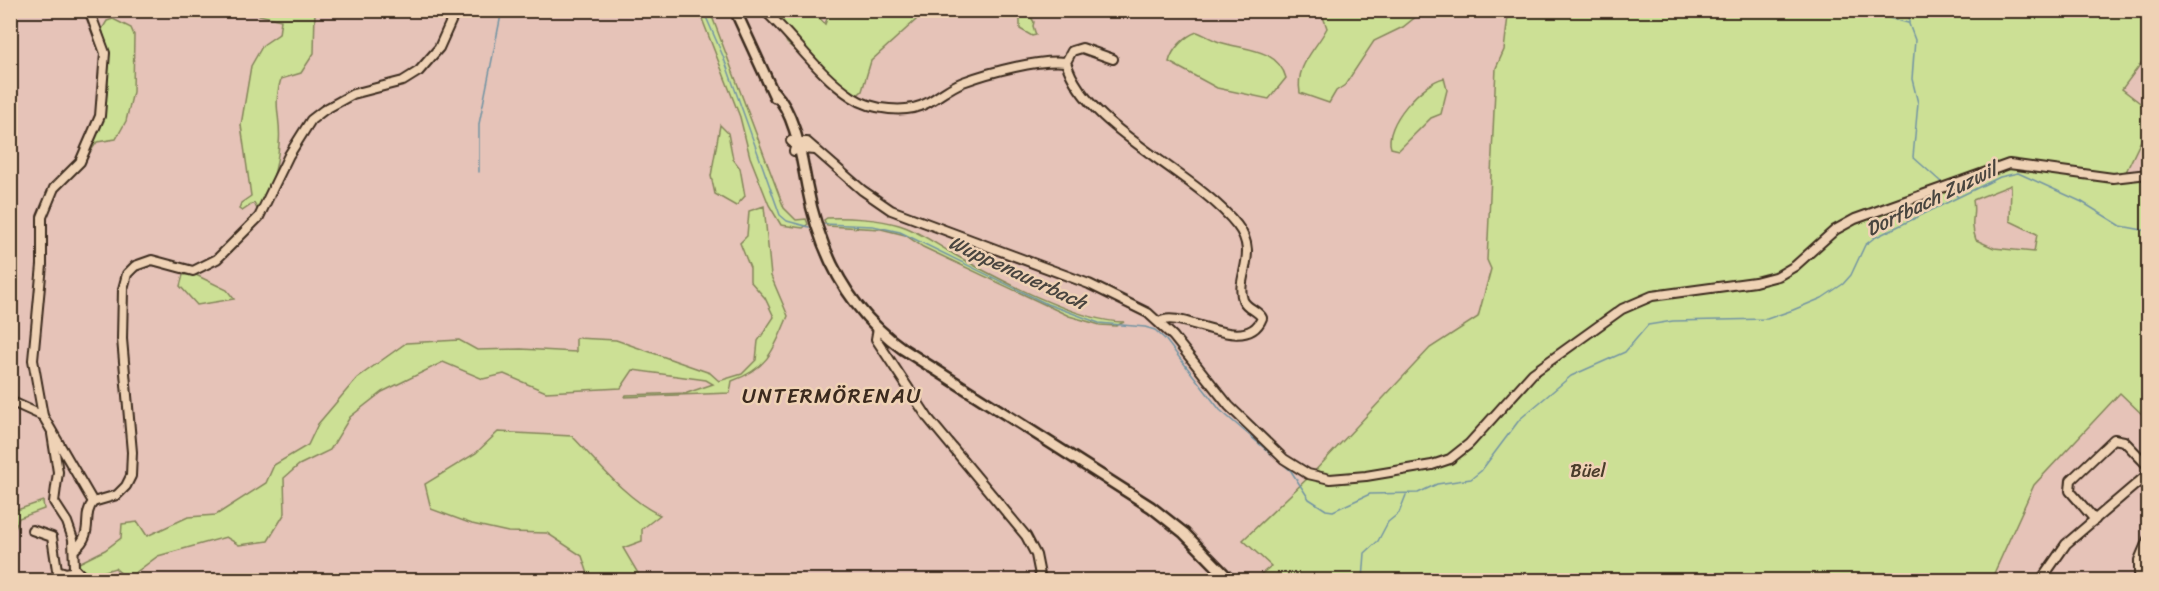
<svg xmlns="http://www.w3.org/2000/svg" width="2159" height="591" font-family="Sriracha,sans-serif">
<style>
.green{fill:#cce095;stroke:#84855a;stroke-width:1.5;fill-rule:evenodd}
.lines{fill:none;stroke-linecap:round;stroke-linejoin:round}
.stream{stroke:#7394a3;stroke-width:1.5}
.minor-casing{stroke:#3b2a1e;stroke-width:12}
.major-casing{stroke:#3b2a1e;stroke-width:14}
.minor{stroke:#efd2b5;stroke-width:8}
.major{stroke:#efd2b5;stroke-width:9}
.labels{text-anchor:middle;stroke-width:5;stroke-linejoin:round;paint-order:stroke}
.park-label{font-size:18px;fill:#4a3c2a;stroke:#efd2b5}
.water-label{font-size:20px;font-style:italic;fill:#49453f;stroke:#efd2b5}
.quarter-label{font-size:21px;letter-spacing:1.5px;fill:#3b2a1e;stroke:#efd2b5}
</style>
<rect width="100%" height="100%" fill="#e6c3b8"/>
<filter id="ink" filterUnits="userSpaceOnUse"><feTurbulence type="fractalNoise" baseFrequency=".0167" numOctaves="2"/><feDisplacementMap in="SourceGraphic" scale="12" xChannelSelector="R" yChannelSelector="G"/><feConvolveMatrix kernelMatrix="1 2 1 2 8 2 1 2 1" color-interpolation-filters="sRGB"/></filter>
<g filter="url(#ink)">
<!-- green -->
<g class="green">
<path d="M259 11H315L314 53 301 73 281 79C272 109 282 118 279 144 277 173 271 186 258 211L254 203 242 211 239 209 241 203 251 196 241 125 251 66 263 45 279 34 281 20 259 15Z"/>
<polygon points="699,11 710,11 784,208 796,220 806,219 808,224 803,228 781,225 769,205 750,157 740,117"/>
<polygon points="772,11 813,11 825,24 830,11 914,11 916,20 871,61 862,91 852,100 787,43"/>
<polygon points="1012,11 1027,11 1034,22 1033,26 1036,35 1032,36 1020,29 1020,18"/>
<path d="M1321 11V10L1423 11 1403 27 1374 41 1345 85 1336 91 1329 103 1300 93C1295 65 1315 51 1327 28Z"/>
<path d="M1503 11H2148V54L2122 89 2148 109 2146 130 2125 174 2148 169V234L2144 236 2143 242 2148 243V420L2120 393 2034 485 1991 580H1254L1271 566 1243 540 1311 475 1430 348 1478 317 1491 269 1487 260 1496 68 1504 50 1508 16ZM2011 185 2010 221 2037 234 2034 252 1994 248 1976 240C1969 219 1976 218 1973 200Z"/>
<path d="M113 19 131 28 134 35 133 92 126 121 116 139 97 142 88 155C107 114 115 73 102 29L107 21Z"/>
<path d="M1197 32C1206 35 1214 41 1223 43 1247 50 1278 49 1286 78L1269 99 1217 88 1169 62C1172 49 1185 36 1197 32Z"/>
<path d="M1444 78 1447 90 1441 114 1431 118 1399 150 1391 148C1383 125 1423 82 1444 78Z"/>
<polygon points="720,125 728,133 733,159 740,168 745,196 736,206 715,194 711,176"/>
<path d="M764 206 771 276 788 316C774 349 769 368 732 381L730 393 625 397 626 395 687 393 713 384 706 380 633 370 621 388 546 392 504 374 483 379 443 362 382 392 350 417 330 450 299 465 284 478 285 513 268 541 239 545 226 537 158 556 127 579 115 568 86 577 75 565 105 550 121 538 122 524 138 522 147 536 188 517 216 515 266 483 274 465 308 445 318 424 357 378 406 343 459 340 477 350 521 349 576 352V338L616 340 710 373 719 381 742 374 756 360 758 341 774 317 765 298 750 281V268L740 243 747 236 749 211Z"/>
<path d="M827 218C846 217 880 219 899 225 919 231 937 245 955 255 997 278 1077 322 1124 322L1116 326 1100 325 1069 316 923 247 905 235 881 229 827 226 824 220Z"/>
<polygon points="194,274 227,290 234,299 197,305 180,286 183,275"/>
<path d="M498 432 572 436C598 463 626 499 660 515L642 529V541L623 548 642 580H590L582 556 547 533 508 532 472 524 431 509 425 484 476 453Z"/>
<polygon points="43,501 44,509 19,518 15,528 11,528 11,509 20,509"/>
</g>
<g class="lines">
<!-- stream -->
<g class="stream">
<polyline points="703,10 723,56 780,215 787,221 809,227"/>
<polyline points="1858,10 1879,16"/>
<polyline points="1909,10 1909,24 1915,40 1912,79 1918,103 1913,157 1941,182"/>
<polyline points="1889,18 1908,23"/>
<polyline points="479,172 479,124 502,10"/>
<polyline points="1952,191 1958,197"/>
<polyline points="824,224 873,226 900,232 1047,304 1099,323 1145,327 1155,330 1165,339 1220,410 1291,471 1309,499 1326,510 1333,511 1370,494 1418,493 1437,484 1471,479 1481,471 1520,419 1571,376 1625,352 1648,325 1673,321 1767,319 1793,310 1822,298 1843,284 1851,275 1865,245 1874,238 2000,177 2018,173 2082,202 2121,226 2148,231"/>
<polyline points="1363,580 1365,553 1378,541 1388,522 1399,513 1406,495"/>
</g>
<!-- minor casing -->
<g class="minor-casing">
<g id="minor">
<path d="M764 10C795 38 817 74 852 97 871 110 907 114 927 103 940 96 950 87 963 82 990 72 1039 59 1066 62"/>
<path d="M1113 59 1082 48 1072 51 1066 62C1085 128 1194 171 1237 225 1260 254 1235 277 1243 300 1247 309 1258 310 1262 318 1246 358 1178 307 1160 322"/>
<polyline points="791,141 800,149 816,150"/>
<polyline points="794,151 797,142 807,142 862,190 891,210 1089,284 1148,313 1173,336 1229,406 1284,459 1308,474 1330,479 1366,476 1432,465 1450,459 1469,444 1533,373 1622,309 1652,296 1755,282 1778,276 1795,266 1835,230 1855,219 2009,164 2113,178 2148,174"/>
<polyline points="878,328 876,339 928,418 1026,536 1036,555 1041,580"/>
<polyline points="10,401 43,416 93,502 117,495 126,486 131,476 132,452 122,339 123,289 127,274 135,266 152,260 193,271 217,259 259,217 289,155 311,120 324,110 353,94 403,81 419,71 439,48 456,10"/>
<polyline points="43,416 33,360 42,265 42,217 54,188 80,162 100,116 105,53 89,10"/>
<polyline points="52,434 58,472 54,502 67,522 73,539 74,568 86,580"/>
<polyline points="2095,520 2070,491 2071,480 2114,439 2124,441 2148,466"/>
<polyline points="32,530 52,537 57,570 66,573 76,571"/>
<path d="M75 549C95 533 81 517 93 502"/>
<polyline points="2041,580 2066,544 2148,474"/>
<polyline points="2139,580 2139,560 2148,539"/>
</g>
</g>
<!-- major casing -->
<g class="major-casing">
<g id="major">
<polyline points="735,10 775,97"/>
<path d="M774 92C796 115 801 156 807 186 819 251 848 310 903 349L1151 507 1184 533 1230 580"/>
</g>
</g>
<!-- minor -->
<use href="#minor" class="minor"/>
<!-- major -->
<use href="#major" class="major"/>
</g>
</g>
<g class="labels">
<!-- park labels -->
<g class="park-label">
<text x="1588" y="477">Büel</text>
</g>
<!-- water labels -->
<g class="water-label">
<text transform="translate(1931 199) rotate(-26)" y="7">Dorfbach Zuzwil</text>
<text transform="translate(1018 272) rotate(25)" y="7">Wuppenauerbach</text>
</g>
<!-- quarter labels -->
<g class="quarter-label">
<text x="832" y="403">UNTERMÖRENAU</text>
</g>
</g>
<!-- margin -->
<rect width="2159" height="591" fill="none" stroke="#efd2b5" stroke-width="36"/>
<rect x="18" y="18" width="2123" height="555" fill="none" stroke="#3b2a1e" stroke-width="2" filter="url(#ink)"/>
</svg>
